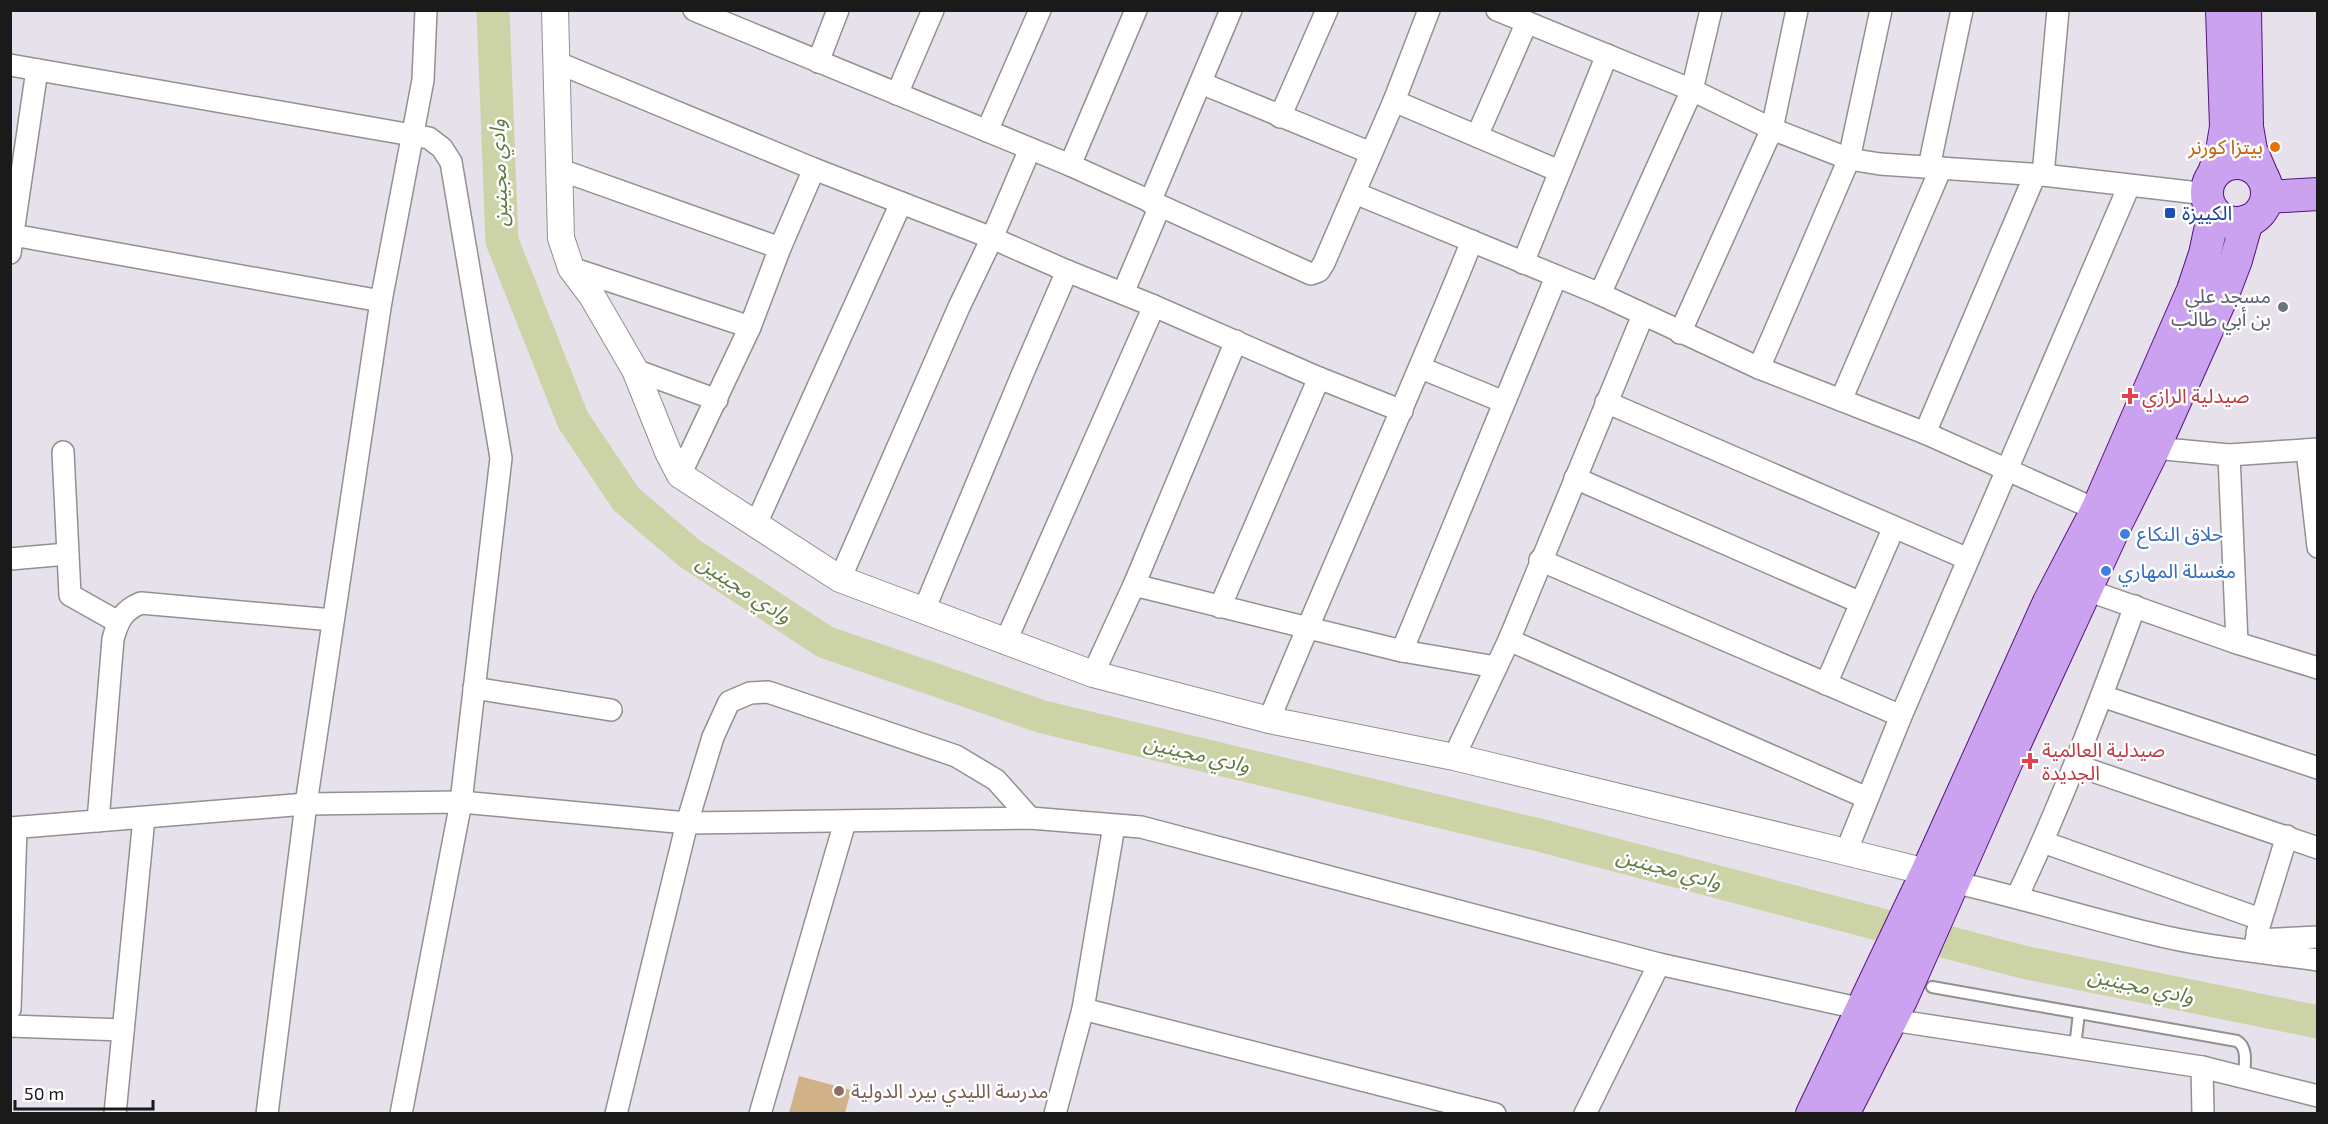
<svg xmlns="http://www.w3.org/2000/svg" width="2328" height="1124" font-family="'Exo 2','Noto Sans Arabic',sans-serif">
<style>
.pitch{fill:#d1b188}
.lines{fill:none;stroke-linecap:round;stroke-linejoin:round}
.river{stroke:#ccd3a6;stroke-width:33}
.service-casing{stroke:#919191;stroke-width:14}
.minor-casing{stroke:#919191;stroke-width:24}
.tertiary-casing{stroke:#919191;stroke-width:28}
.primary-casing{stroke:#55127f;stroke-width:34}
.service{stroke:#fff;stroke-width:10}
.minor{stroke:#fff;stroke-width:21}
.tertiary{stroke:#fff;stroke-width:26}
.primary{stroke:#caa2ef;stroke-width:32}
.food-dot{fill:#e8710a;stroke:#fff;stroke-width:2}
.transit-dot{fill:#1a4fb4;stroke:#fff;stroke-width:2}
.worship-dot{fill:#6b7280;stroke:#fff;stroke-width:2}
.health-dot{fill:#e0444e;stroke:#fff;stroke-width:2}
.shop-dot{fill:#3f7fe0;stroke:#fff;stroke-width:2}
.education-dot{fill:#8d6e63;stroke:#fff;stroke-width:2}
.labels{text-anchor:middle;stroke-width:5;stroke-linejoin:round;paint-order:stroke}
.food-label{font-size:20px;fill:#c56008;stroke:#fff;text-anchor:end}
.transit-label{font-size:20px;fill:#164399;stroke:#fff;text-anchor:start}
.worship-label{font-size:20px;fill:#5b616d;stroke:#fff;text-anchor:end}
.health-label{font-size:20px;fill:#be3a42;stroke:#fff;text-anchor:start}
.shop-label{font-size:20px;fill:#366cbe;stroke:#fff;text-anchor:start}
.education-label{font-size:20px;fill:#785e54;stroke:#fff;text-anchor:start}
.water-label{font-size:21px;font-style:italic;fill:#617a43;stroke:#fff}
</style>
<rect width="100%" height="100%" fill="#e7e1eb"/>
<!-- pitch -->
<polygon class="pitch" points="799,1076 851,1090 845,1113 789,1113"/>
<g class="lines">
<!-- river -->
<polyline class="river" points="493,10 502,241 573,420 626,499 689,553 825,642 1043,717 1543,836 2023,962 2318,1022"/>
<!-- service casing -->
<g class="service-casing">
<g id="service">
<path d="M1932 987 2237 1041C2249 1048 2244 1066 2244 1078"/>
<polyline points="2075,1047 2079,1013"/>
</g>
</g>
<!-- minor casing -->
<g class="minor-casing">
<g id="minor">
<polyline points="694,10 1070,165 1311,274 1319,271 1324,263 1394,101 1429,10"/>
<polyline points="1497,10 1692,90 1772,129 1849,159 1880,164 2043,175 2207,194"/>
<polyline points="556,62 814,169 992,238 1067,271 1154,306 1319,378 1402,411"/>
<polyline points="818,62 838,10"/>
<polyline points="10,65 429,138 442,148 451,162 501,458 461,802 401,1114"/>
<polyline points="1201,83 1371,153"/>
<polyline points="897,94 933,10"/>
<polyline points="1394,101 1559,171"/>
<polyline points="1280,117 1327,10"/>
<polyline points="987,131 1040,10"/>
<polyline points="1477,136 1527,22"/>
<polyline points="1070,165 1136,10"/>
<polyline points="1929,167 1962,10"/>
<polyline points="558,169 780,248"/>
<polyline points="2043,175 2058,10"/>
<polyline points="1355,193 1600,294 1759,368 1925,433 2097,510"/>
<polyline points="1150,202 1231,10"/>
<polyline points="13,235 381,301"/>
<polyline points="10,253 37,70"/>
<polyline points="1523,263 1607,55"/>
<polyline points="571,268 750,327"/>
<polyline points="1123,293 1160,206"/>
<polyline points="1600,294 1692,90 1711,10"/>
<polyline points="1680,333 1772,129 1797,10"/>
<polyline points="1421,368 1504,402"/>
<polyline points="1759,368 1849,159 1881,10"/>
<polyline points="635,370 717,400"/>
<polyline points="1841,400 1941,168"/>
<polyline points="1606,402 1968,559"/>
<polyline points="1925,433 2035,175"/>
<polyline points="2154,448 2229,455 2318,449"/>
<polyline points="2307,450 2318,547"/>
<polyline points="63,452 70,595 118,622"/>
<polyline points="2229,455 2237,643"/>
<polyline points="680,475 750,327 780,248 814,169"/>
<polyline points="1575,478 1859,602"/>
<polyline points="756,524 901,203"/>
<polyline points="10,559 67,554"/>
<polyline points="1540,560 1901,716"/>
<polyline points="840,579 959,307 992,238 1030,149"/>
<polyline points="1134,585 1402,651 1496,667"/>
<polyline points="2087,590 2237,643 2318,668"/>
<polyline points="1220,607 1319,378"/>
<polyline points="924,610 1022,375 1067,271"/>
<polyline points="1509,640 1867,798"/>
<polyline points="1005,643 1154,306"/>
<polyline points="1402,651 1556,277"/>
<polyline points="1093,674 1134,585 1236,341"/>
<polyline points="1826,684 1894,527"/>
<polyline points="474,688 611,710"/>
<polyline points="2102,696 2318,768"/>
<path d="M1269 720C1335 560 1407 402 1472 241"/>
<polyline points="1454,757 1509,640 1643,315"/>
<polyline points="2075,765 2318,848"/>
<path d="M98 821 113 639C118 621 123 610 141 603L333 620"/>
<polyline points="10,828 306,804 461,802 687,823 1030,818 1141,827 1659,964 1862,1009"/>
<polyline points="2043,842 2260,919"/>
<polyline points="1846,852 1901,716 2129,186"/>
<path d="M1953 882C2019 897 2084 917 2149 933 2204 947 2261 952 2318 960"/>
<path d="M2017 897C2062 802 2099 704 2135 606"/>
<polyline points="2257,933 2287,836"/>
<polyline points="2256,940 2318,937"/>
<polyline points="10,1009 16,828"/>
<polyline points="1083,1009 1495,1114"/>
<polyline points="1892,1020 2202,1067 2318,1096"/>
<polyline points="10,1026 123,1030"/>
<polyline points="2202,1067 2203,1114"/>
<polyline points="115,1114 144,818"/>
<polyline points="267,1114 306,804 381,301 423,80 426,10"/>
<polyline points="616,1114 687,823 713,737 729,702 750,693 768,692 956,756 996,780 1030,818"/>
<polyline points="760,1114 845,822"/>
<polyline points="1055,1114 1083,1009 1114,826"/>
<polyline points="1585,1114 1659,964"/>
</g>
</g>
<!-- tertiary casing -->
<g class="tertiary-casing">
<polyline id="tertiary" points="555,10 561,238 571,268 592,296 635,370 668,452 680,475 840,579 1093,674 1269,720 1454,757 1846,852 1927,872 1943,878"/>
</g>
<!-- primary casing -->
<g class="primary-casing">
<g id="primary">
<polyline points="2245,10 2247,127 2251,150 2263,178"/>
<circle cx="2237" cy="193" r="30"/>
<polyline points="2213,175 2222,151 2226,127 2222,10"/>
<polyline points="2267,197 2318,194"/>
<polyline points="1812,1114 1927,872 2049,602 2097,510 2193,290 2205,254 2214,212"/>
<polyline points="1843,1114 1902,998 2005,765 2116,524 2154,448 2223,294 2236,260 2247,221"/>
</g>
</g>
<!-- service -->
<use href="#service" class="service"/>
<!-- minor -->
<use href="#minor" class="minor"/>
<!-- tertiary -->
<use href="#tertiary" class="tertiary"/>
<!-- primary -->
<use href="#primary" class="primary"/>
</g>
<!-- markers -->
<circle class="food-dot" cx="2275" cy="147" r="6"/>
<rect class="transit-dot" x="2164" y="207" width="12" height="12" rx="3"/>
<circle class="worship-dot" cx="2283" cy="307" r="6"/>
<g class="health-dot">
<path d="M2127 387h6v6h6v6h-6v6h-6v-6h-6v-6h6z"/>
<path d="M2027 752h6v6h6v6h-6v6h-6v-6h-6v-6h6z"/>
</g>
<g class="shop-dot">
<circle cx="2125" cy="534" r="6"/>
<circle cx="2106" cy="571" r="6"/>
</g>
<circle class="education-dot" cx="839" cy="1091" r="6"/>
<g class="labels">
<!-- food labels -->
<g class="food-label">
<text x="2263" y="154">بيتزا كورنر</text>
</g>
<!-- transit labels -->
<g class="transit-label">
<text x="2182" y="220">الكييزة</text>
</g>
<!-- worship labels -->
<g class="worship-label">
<text x="2271" y="303">مسجد علي<tspan x="2271" dy="23">بن أبي طالب</tspan></text>
</g>
<!-- health labels -->
<g class="health-label">
<text x="2142" y="403">صيدلية الرازي</text>
<text x="2042" y="757">صيدلية العالمية<tspan x="2042" dy="23">الجديدة</tspan></text>
</g>
<!-- shop labels -->
<g class="shop-label">
<text x="2137" y="541">حلاق النكاع</text>
<text x="2118" y="578">مغسلة المهاري</text>
</g>
<!-- education labels -->
<g class="education-label">
<text x="851" y="1098">مدرسة الليدي بيرد الدولية</text>
</g>
<!-- water labels -->
<g class="water-label">
<text transform="translate(499 173) rotate(-92)" y="7">وادي مجينين</text>
<text transform="translate(744 589) rotate(33)" y="7">وادي مجينين</text>
<text transform="translate(1197 754) rotate(13)" y="7">وادي مجينين</text>
<text transform="translate(1669 869) rotate(15)" y="7">وادي مجينين</text>
<text transform="translate(2141 986) rotate(12)" y="7">وادي مجينين</text>
</g>
</g>
<!-- border -->
<rect width="2328" height="1124" fill="none" stroke="#1a1a1a" stroke-width="24"/>
<!-- scale -->
<path d="M15 1100v9h138v-9" fill="none" stroke="#1a1a1a" stroke-width="3"/>
<text x="24" y="1100" font-size="18" fill="#1a1a1a" stroke="#ffffff" stroke-width="4.5" paint-order="stroke">50 m</text>
</svg>
